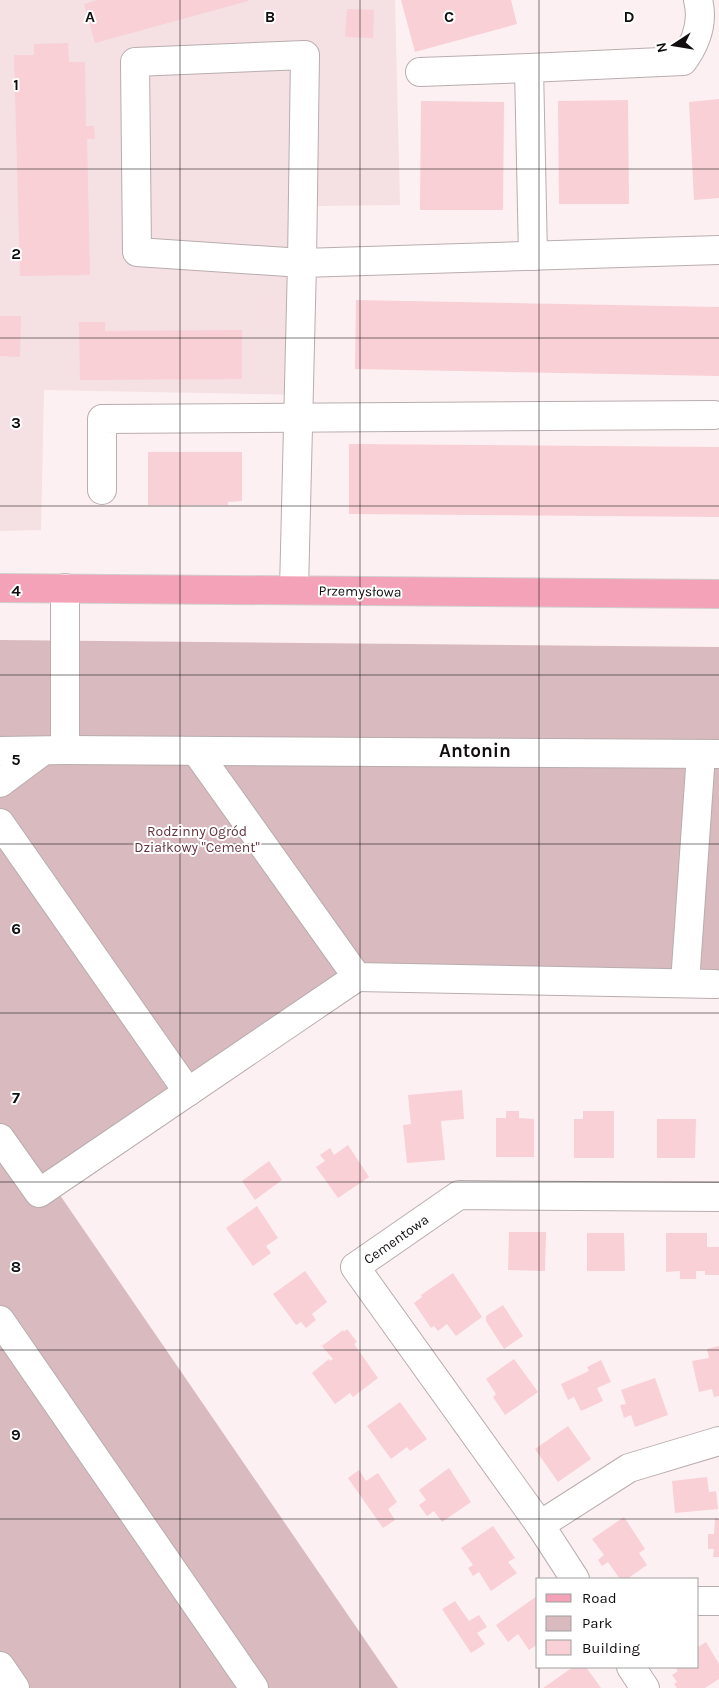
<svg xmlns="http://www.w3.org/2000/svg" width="719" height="1688" font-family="Karla,sans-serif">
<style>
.built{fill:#f5e0e3}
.green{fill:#d8babf}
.building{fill:#f8d0d6}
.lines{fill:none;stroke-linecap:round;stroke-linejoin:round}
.minor-casing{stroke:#b9adaf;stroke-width:30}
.major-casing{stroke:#d0cfcf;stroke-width:30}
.minor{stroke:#fff;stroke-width:28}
.major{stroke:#f3a2b8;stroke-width:28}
.grid{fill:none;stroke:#120e0f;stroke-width:1;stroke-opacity:0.55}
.labels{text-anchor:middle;stroke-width:4;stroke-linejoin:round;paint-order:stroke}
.street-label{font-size:14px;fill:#120e0f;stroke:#fff}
.park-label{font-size:14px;fill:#66323e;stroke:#fff}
.district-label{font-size:19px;font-weight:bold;fill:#120e0f;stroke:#fff}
.grid-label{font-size:16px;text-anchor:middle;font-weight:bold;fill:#120e0f;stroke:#fff;stroke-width:4;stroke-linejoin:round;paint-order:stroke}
</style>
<rect width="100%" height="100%" fill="#fdf0f2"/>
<!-- built -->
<polygon class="built" points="0,0 395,0 400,205 312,206 312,395 44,390 41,530 0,531"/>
<!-- green -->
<polygon class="green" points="0,640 719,647 719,974 361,965 51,1182 398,1688 0,1688"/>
<!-- building -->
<g class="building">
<polygon points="97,0 248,0 248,1 95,43 84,4"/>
<polygon points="401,0 511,0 517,24 415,52"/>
<polygon points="347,9 374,10 373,38 345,37"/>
<polygon points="68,43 69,62 85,62 86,126 94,126 95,139 87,139 90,275 20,276 14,55 34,55 34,44"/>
<polygon points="719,99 719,198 694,200 689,102"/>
<polygon points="628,100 629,204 559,204 558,101"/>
<polygon points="421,101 504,102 503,210 420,210"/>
<polygon points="356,300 719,307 719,376 355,369"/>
<polygon points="0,316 21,316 20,357 0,356"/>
<polygon points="79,322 105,322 105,331 242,330 242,379 80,380"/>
<polygon points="349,444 719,447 719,517 349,514"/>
<polygon points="148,452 242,452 242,501 228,502 228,505 148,505"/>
<polygon points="462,1090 464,1119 441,1121 445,1160 407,1163 403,1125 411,1124 408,1095"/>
<polygon points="506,1111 519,1111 519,1118 534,1119 534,1157 496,1157 496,1118 506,1118"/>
<polygon points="583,1111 614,1111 614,1158 574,1158 574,1119 583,1119"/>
<polygon points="657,1119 696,1119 695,1158 657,1158"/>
<polygon points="348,1145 369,1177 338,1198 316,1167 325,1161 320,1155 330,1148 334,1155"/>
<polygon points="269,1161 282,1180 255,1200 242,1181"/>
<polygon points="257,1206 278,1238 266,1246 271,1253 253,1266 226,1228"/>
<polygon points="509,1232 546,1232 545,1271 508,1270"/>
<polygon points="587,1233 624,1233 625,1271 587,1271"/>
<polygon points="666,1233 707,1233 707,1247 719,1247 719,1275 705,1275 705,1271 696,1271 696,1279 680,1279 680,1271 666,1272"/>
<polygon points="305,1271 327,1302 312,1314 316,1320 306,1328 301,1322 296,1325 273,1294"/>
<polygon points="453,1273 482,1317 456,1336 447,1324 438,1331 434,1326 431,1328 414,1303 422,1297 421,1295"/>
<polygon points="503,1305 523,1336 504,1349 486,1321 486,1316"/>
<polygon points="347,1329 357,1342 354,1344 378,1378 353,1397 350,1393 335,1404 312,1373 329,1359 330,1361 333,1359 322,1346 343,1330 344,1332"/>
<polygon points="719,1346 719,1396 714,1397 712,1389 699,1392 692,1361 709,1358 707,1349"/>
<polygon points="514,1359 538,1392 505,1415 493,1397 496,1394 486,1379"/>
<polygon points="601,1360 611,1382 597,1388 603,1401 581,1411 574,1397 568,1400 561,1384 589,1371 587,1367"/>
<polygon points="655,1378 668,1415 635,1427 631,1415 624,1418 620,1405 626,1404 621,1390"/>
<polygon points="400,1402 427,1439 410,1451 407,1447 391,1459 367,1426"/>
<polygon points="568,1426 591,1459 558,1482 535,1449"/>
<polygon points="449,1468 471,1502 442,1522 434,1511 427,1516 419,1505 426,1500 419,1490"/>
<polygon points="359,1470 366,1481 378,1473 397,1502 388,1509 395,1520 383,1528 348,1478"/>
<polygon points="707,1477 709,1492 716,1491 718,1509 675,1513 672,1481"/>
<polygon points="624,1517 645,1549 639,1553 647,1565 627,1579 620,1579 608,1562 602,1566 598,1560 604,1555 592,1539"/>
<polygon points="715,1518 719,1519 719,1557 713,1557 714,1549 708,1549 708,1534 714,1534"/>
<polygon points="493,1526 515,1558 508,1562 517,1573 491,1591 479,1572 473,1576 468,1568 473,1565 461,1548"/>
<polygon points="537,1596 538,1644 529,1650 518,1634 508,1642 496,1625"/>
<polygon points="455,1601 469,1621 479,1615 487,1627 477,1633 485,1644 471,1653 442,1609"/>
<polygon points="706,1642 719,1664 719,1679 705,1688 677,1688 674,1684 677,1682 672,1675 678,1671 675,1667 698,1667 698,1647"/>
<polygon points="573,1667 586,1667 601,1688 543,1688"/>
</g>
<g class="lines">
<!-- minor casing -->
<g class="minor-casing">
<g id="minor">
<polygon points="305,55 302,263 137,252 135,62"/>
<polyline points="420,72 529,68"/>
<path d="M533 256 529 68 683 61C696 43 704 23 698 0"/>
<polyline points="102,490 102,419 714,415"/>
<polyline points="294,590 302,263 719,250"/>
<polyline points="65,750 719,754"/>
<polyline points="0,751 65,750 65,588"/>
<polyline points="196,751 357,977 715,984"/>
<polyline points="0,783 43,751"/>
<polyline points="0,823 188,1092"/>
<polyline points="685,983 701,754"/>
<polyline points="0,1138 39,1193 357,977"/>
<polyline points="0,1320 254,1688"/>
<polyline points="540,1525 629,1468 719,1441"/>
<polyline points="575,1579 540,1525 355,1267 459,1195 719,1197"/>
<polyline points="698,1601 719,1601"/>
<polyline points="0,1666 15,1688"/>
<polyline points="631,1667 645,1688"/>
</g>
</g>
<!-- major casing -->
<g class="major-casing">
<polyline id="major" points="0,588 719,594"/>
</g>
<!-- minor -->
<use href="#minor" class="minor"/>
<!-- major -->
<use href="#major" class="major"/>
</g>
<!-- grid -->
<path class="grid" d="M180 0V1688M360 0V1688M539 0V1579M0 169H719M0 338H719M0 506H719M0 675H719M0 844H719M0 1013H719M0 1182H719M0 1350H719M0 1519H719M539 1667V1688"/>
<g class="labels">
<!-- street labels -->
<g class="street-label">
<text transform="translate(360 591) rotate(1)" y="5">Przemysłowa</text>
<text transform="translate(396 1239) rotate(-35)" y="5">Cementowa</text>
</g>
<!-- park labels -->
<g class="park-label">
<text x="197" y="836">Rodzinny Ogród<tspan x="197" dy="16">Działkowy "Cement"</tspan></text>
</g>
<!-- district labels -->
<g class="district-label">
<text x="475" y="757">Antonin</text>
</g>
</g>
<g class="grid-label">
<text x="90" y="22">A</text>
<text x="270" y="22">B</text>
<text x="449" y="22">C</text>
<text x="629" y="22">D</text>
<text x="16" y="90">1</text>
<text x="16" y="259">2</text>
<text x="16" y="428">3</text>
<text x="16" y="596">4</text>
<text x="16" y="765">5</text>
<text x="16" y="934">6</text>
<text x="16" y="1103">7</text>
<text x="16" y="1272">8</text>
<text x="16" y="1440">9</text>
</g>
<!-- legend -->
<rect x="536" y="1578" width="162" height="90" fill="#ffffff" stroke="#a09f9f"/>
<rect x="546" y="1594" width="25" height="8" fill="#f3a2b8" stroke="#a09f9f"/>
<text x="582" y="1603" font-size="15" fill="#120e0f">Road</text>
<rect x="546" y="1616" width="25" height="15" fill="#d8babf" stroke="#a09f9f"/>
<text x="582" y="1628" font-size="15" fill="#120e0f">Park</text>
<rect x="546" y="1640" width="25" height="15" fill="#f8d0d6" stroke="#a09f9f"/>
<text x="582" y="1653" font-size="15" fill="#120e0f">Building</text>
<!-- north arrow -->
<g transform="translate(674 45) rotate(258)" stroke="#ffffff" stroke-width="4" paint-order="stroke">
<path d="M0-4L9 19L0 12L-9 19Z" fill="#120e0f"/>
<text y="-8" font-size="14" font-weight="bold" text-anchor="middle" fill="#120e0f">N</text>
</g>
</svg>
